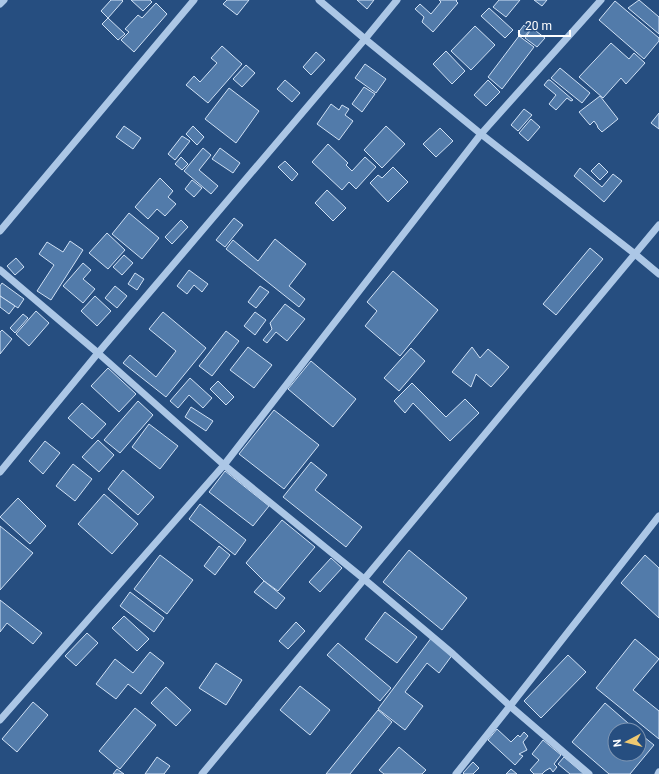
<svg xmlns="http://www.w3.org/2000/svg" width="659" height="774" font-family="Roboto,sans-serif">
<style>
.building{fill:#527baa;stroke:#d0e1f5}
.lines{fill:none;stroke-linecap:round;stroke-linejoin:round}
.minor{stroke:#acc7e6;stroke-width:7}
</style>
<rect width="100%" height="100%" fill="#264e80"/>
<!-- building -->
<g class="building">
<polygon points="111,0 122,0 123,1 108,18 101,11"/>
<polygon points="131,0 150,0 152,2 143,11"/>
<polygon points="227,0 249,0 237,15 223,4"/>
<polygon points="357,0 374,0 367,9"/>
<polygon points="439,0 457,0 456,1 458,3 433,32 422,22 424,17 415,9 420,4 431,14 441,2"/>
<polygon points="499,0 520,0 506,17 493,7"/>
<polygon points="534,0 547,0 542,6"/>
<polygon points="639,0 659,17 659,34 628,8"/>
<polygon points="615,1 659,38 659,41 644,59 599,20"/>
<polygon points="156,3 167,14 134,52 121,40 129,32 125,29 138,15 142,18"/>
<polygon points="489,8 513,30 505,38 481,16"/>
<polygon points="108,18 125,34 118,40 102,24"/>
<polygon points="524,25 530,30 524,37 518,33"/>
<polygon points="475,26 495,45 471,70 451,51"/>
<polygon points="532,28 545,38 537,47 525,38"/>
<polygon points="519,36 534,47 502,89 488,77"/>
<polygon points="611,43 629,59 634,53 645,63 626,84 621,78 603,98 579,77"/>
<polygon points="222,46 242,64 208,103 186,85 194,76 200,82 217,63 211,58"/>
<polygon points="446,51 465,71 452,84 433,64"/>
<polygon points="316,52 325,60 311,75 303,67"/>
<polygon points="365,64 386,79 376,93 355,78"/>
<polygon points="246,65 255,73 242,87 233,79"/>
<polygon points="560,68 590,93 582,103 551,78"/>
<polygon points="285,80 300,93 292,102 277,89"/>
<polygon points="488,80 500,92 486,106 474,95"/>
<polygon points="548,80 550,80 573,100 571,101 567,98 556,110 549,104 556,95 544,85"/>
<polygon points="364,87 375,94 362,112 352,104"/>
<polygon points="229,88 259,111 236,143 205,119"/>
<polygon points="600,96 618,119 602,132 598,128 597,125 594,121 590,125 579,112"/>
<polygon points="331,104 339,110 342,105 349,109 345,115 353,121 339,140 317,124"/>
<polygon points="524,109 532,115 518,131 511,125"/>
<polygon points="659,113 659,129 651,123"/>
<polygon points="531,119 540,127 528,141 519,133"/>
<polygon points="124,126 141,138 133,149 116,137"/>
<polygon points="193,126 204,137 197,145 186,134"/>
<polygon points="386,126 405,144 382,168 364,150"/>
<polygon points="440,128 453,141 436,157 423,144"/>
<polygon points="182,136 190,141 175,160 168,154"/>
<polygon points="328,144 348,163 346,165 352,171 365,157 376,167 356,189 349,182 342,190 312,162"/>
<polygon points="203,148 211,155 199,170 218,186 211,194 184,171"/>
<polygon points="220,148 240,163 233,173 212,159"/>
<polygon points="181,157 188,164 182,170 175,164"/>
<polygon points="285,161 298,174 292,181 278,167"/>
<polygon points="599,163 608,172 600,180 591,171"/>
<polygon points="393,167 408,182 388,202 370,183 378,175 382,178"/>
<polygon points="580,168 602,187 613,174 622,181 604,202 574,176"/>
<polygon points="160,178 173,191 168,197 176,204 165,216 157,209 148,219 135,207"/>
<polygon points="192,180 202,188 194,197 185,189"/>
<polygon points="327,190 346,208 333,221 315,203"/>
<polygon points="129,213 159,238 142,259 112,234"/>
<polygon points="234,218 243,225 225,247 216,240"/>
<polygon points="181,220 188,227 172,244 165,237"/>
<polygon points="107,233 125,250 108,269 89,253"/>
<polygon points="275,239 306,264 289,286 305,299 299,307 226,249 233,240 258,261"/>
<polygon points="70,241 83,250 51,300 37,291 54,265 39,254 47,242 63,252"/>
<polygon points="590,248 603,259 556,315 543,304"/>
<polygon points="124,255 133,263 122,275 113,267"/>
<polygon points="16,258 24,267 15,275 7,266"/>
<polygon points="83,263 91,270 83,279 95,289 83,303 63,286"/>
<polygon points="189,270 208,284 202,292 194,285 187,294 177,286"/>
<polygon points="393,271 438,310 400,356 365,326 377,311 367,302"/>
<polygon points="135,273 144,279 137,290 128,284"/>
<polygon points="2,283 24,299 18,308 0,296 0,286"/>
<polygon points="115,286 127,296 117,308 105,298"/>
<polygon points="260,286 269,292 256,308 248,302"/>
<polygon points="0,296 15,306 9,314 0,307"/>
<polygon points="95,296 111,311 97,326 81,311"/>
<polygon points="285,304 305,319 287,341 276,332 267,343 263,340 272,329 270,323"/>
<polygon points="36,311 49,323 29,346 16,334"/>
<polygon points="163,312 206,348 166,397 123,363 130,355 156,377 176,351 149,329"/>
<polygon points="255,312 266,320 255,335 244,326"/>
<polygon points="23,314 28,318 15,333 10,328"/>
<polygon points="2,330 12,339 0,354 0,332"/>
<polygon points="226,331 239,341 212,376 199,366"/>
<polygon points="248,347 272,365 254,388 230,370"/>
<polygon points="472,347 480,358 488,349 509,367 491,387 476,374 471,387 452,372"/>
<polygon points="411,348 425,361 399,391 384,378"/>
<polygon points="311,361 356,399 333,427 288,389"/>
<polygon points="108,368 136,394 119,412 91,386"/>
<polygon points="190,378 212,398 203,408 189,395 178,408 170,401"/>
<polygon points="218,381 234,397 226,405 210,389"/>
<polygon points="412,383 446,417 465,399 479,413 450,441 413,403 405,413 394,401"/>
<polygon points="138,401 153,415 120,453 104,440"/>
<polygon points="82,403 106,424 92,439 68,418"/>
<polygon points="191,407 213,421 206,431 185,417"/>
<polygon points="274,410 319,445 284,489 239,454"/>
<polygon points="149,424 178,446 160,469 132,447"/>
<polygon points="98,440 114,455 99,472 82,457"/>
<polygon points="45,441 60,453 43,474 29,461"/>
<polygon points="311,462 327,475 315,490 362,527 346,547 283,497"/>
<polygon points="73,464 92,479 75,501 56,486"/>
<polygon points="123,470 154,497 138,515 108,489"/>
<polygon points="225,471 269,506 253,526 209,492"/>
<polygon points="104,494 138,524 112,554 78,524"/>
<polygon points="18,498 46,526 30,544 0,517"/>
<polygon points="200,504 246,540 235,555 189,519"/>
<polygon points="282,520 315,547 278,591 264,581 246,563"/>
<polygon points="0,526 33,553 0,590"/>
<polygon points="219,546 230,555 215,575 204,566"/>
<polygon points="409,550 467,598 442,630 383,582"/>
<polygon points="160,555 193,580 167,614 134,589"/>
<polygon points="645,555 659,568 659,618 621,583"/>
<polygon points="331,558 342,568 320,592 309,582"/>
<polygon points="264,581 285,598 276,609 254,592"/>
<polygon points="130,592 164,618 154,632 120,606"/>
<polygon points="0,600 42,633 33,644 7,623 0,632"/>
<polygon points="385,612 417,637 397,663 365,639"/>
<polygon points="124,616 149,639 137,651 112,628"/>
<polygon points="296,622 305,631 288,649 279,641"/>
<polygon points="87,633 98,643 76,666 65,656"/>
<polygon points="432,637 453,654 439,673 427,663 405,692 423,706 405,730 378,709"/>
<polygon points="635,639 659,659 633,690 659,711 659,739 596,688"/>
<polygon points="338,643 391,688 380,701 327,655"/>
<polygon points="150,652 164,663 141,694 128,684 116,699 96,684 115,659 133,673"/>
<polygon points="568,655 586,672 541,718 524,701"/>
<polygon points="216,663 242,680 226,705 199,688"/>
<polygon points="300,686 330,710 310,735 280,710"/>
<polygon points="166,687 191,710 176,726 151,703"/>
<polygon points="33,702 48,715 17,752 2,739"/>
<polygon points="605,703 636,730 615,730 615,754 639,754 639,733 654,745 630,774 609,774 572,742"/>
<polygon points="135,708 156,725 120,769 99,751"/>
<polygon points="378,710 392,722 350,774 326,774"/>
<polygon points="497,729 511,742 518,735 520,737 524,732 528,736 523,742 527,750 519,754 523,756 515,765 488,740"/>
<polygon points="543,740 561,755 554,764 557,767 553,772 550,768 545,771 542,774 534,774 530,770 539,760 532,754"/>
<polygon points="399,747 426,770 422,774 384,774 379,770"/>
<polygon points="157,757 170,766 164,774 145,774"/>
<polygon points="564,757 584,774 570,774 558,764"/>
<polygon points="473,762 479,768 473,774 464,774 463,773"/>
<polygon points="117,769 124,774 113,774"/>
<polygon points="511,769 517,774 506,774"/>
</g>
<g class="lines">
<!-- minor -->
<g class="minor">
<polyline points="319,0 365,39 481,134 635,254 659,274"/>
<polyline points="0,4 4,0"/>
<polyline points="0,231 194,0"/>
<polyline points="0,270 98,353 224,465 364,579 453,654 510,706 589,774"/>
<polyline points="0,472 98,353 365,39 397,0"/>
<polyline points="0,720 224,465 481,134 601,0"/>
<polyline points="202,774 659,225"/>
<polyline points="456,774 510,706 659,516"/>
<polyline points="658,774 659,772"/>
</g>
</g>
<!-- north arrow -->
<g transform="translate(627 742) rotate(263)"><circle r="19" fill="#264e80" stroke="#7d95b3"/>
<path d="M0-3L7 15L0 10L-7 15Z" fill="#efc971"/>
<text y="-6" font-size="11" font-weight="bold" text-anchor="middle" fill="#ffffff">N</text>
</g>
<!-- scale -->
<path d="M519 30v6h51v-6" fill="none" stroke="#ffffff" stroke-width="2"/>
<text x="525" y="30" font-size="12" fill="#ffffff" stroke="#264e80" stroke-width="3" paint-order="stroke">20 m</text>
</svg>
